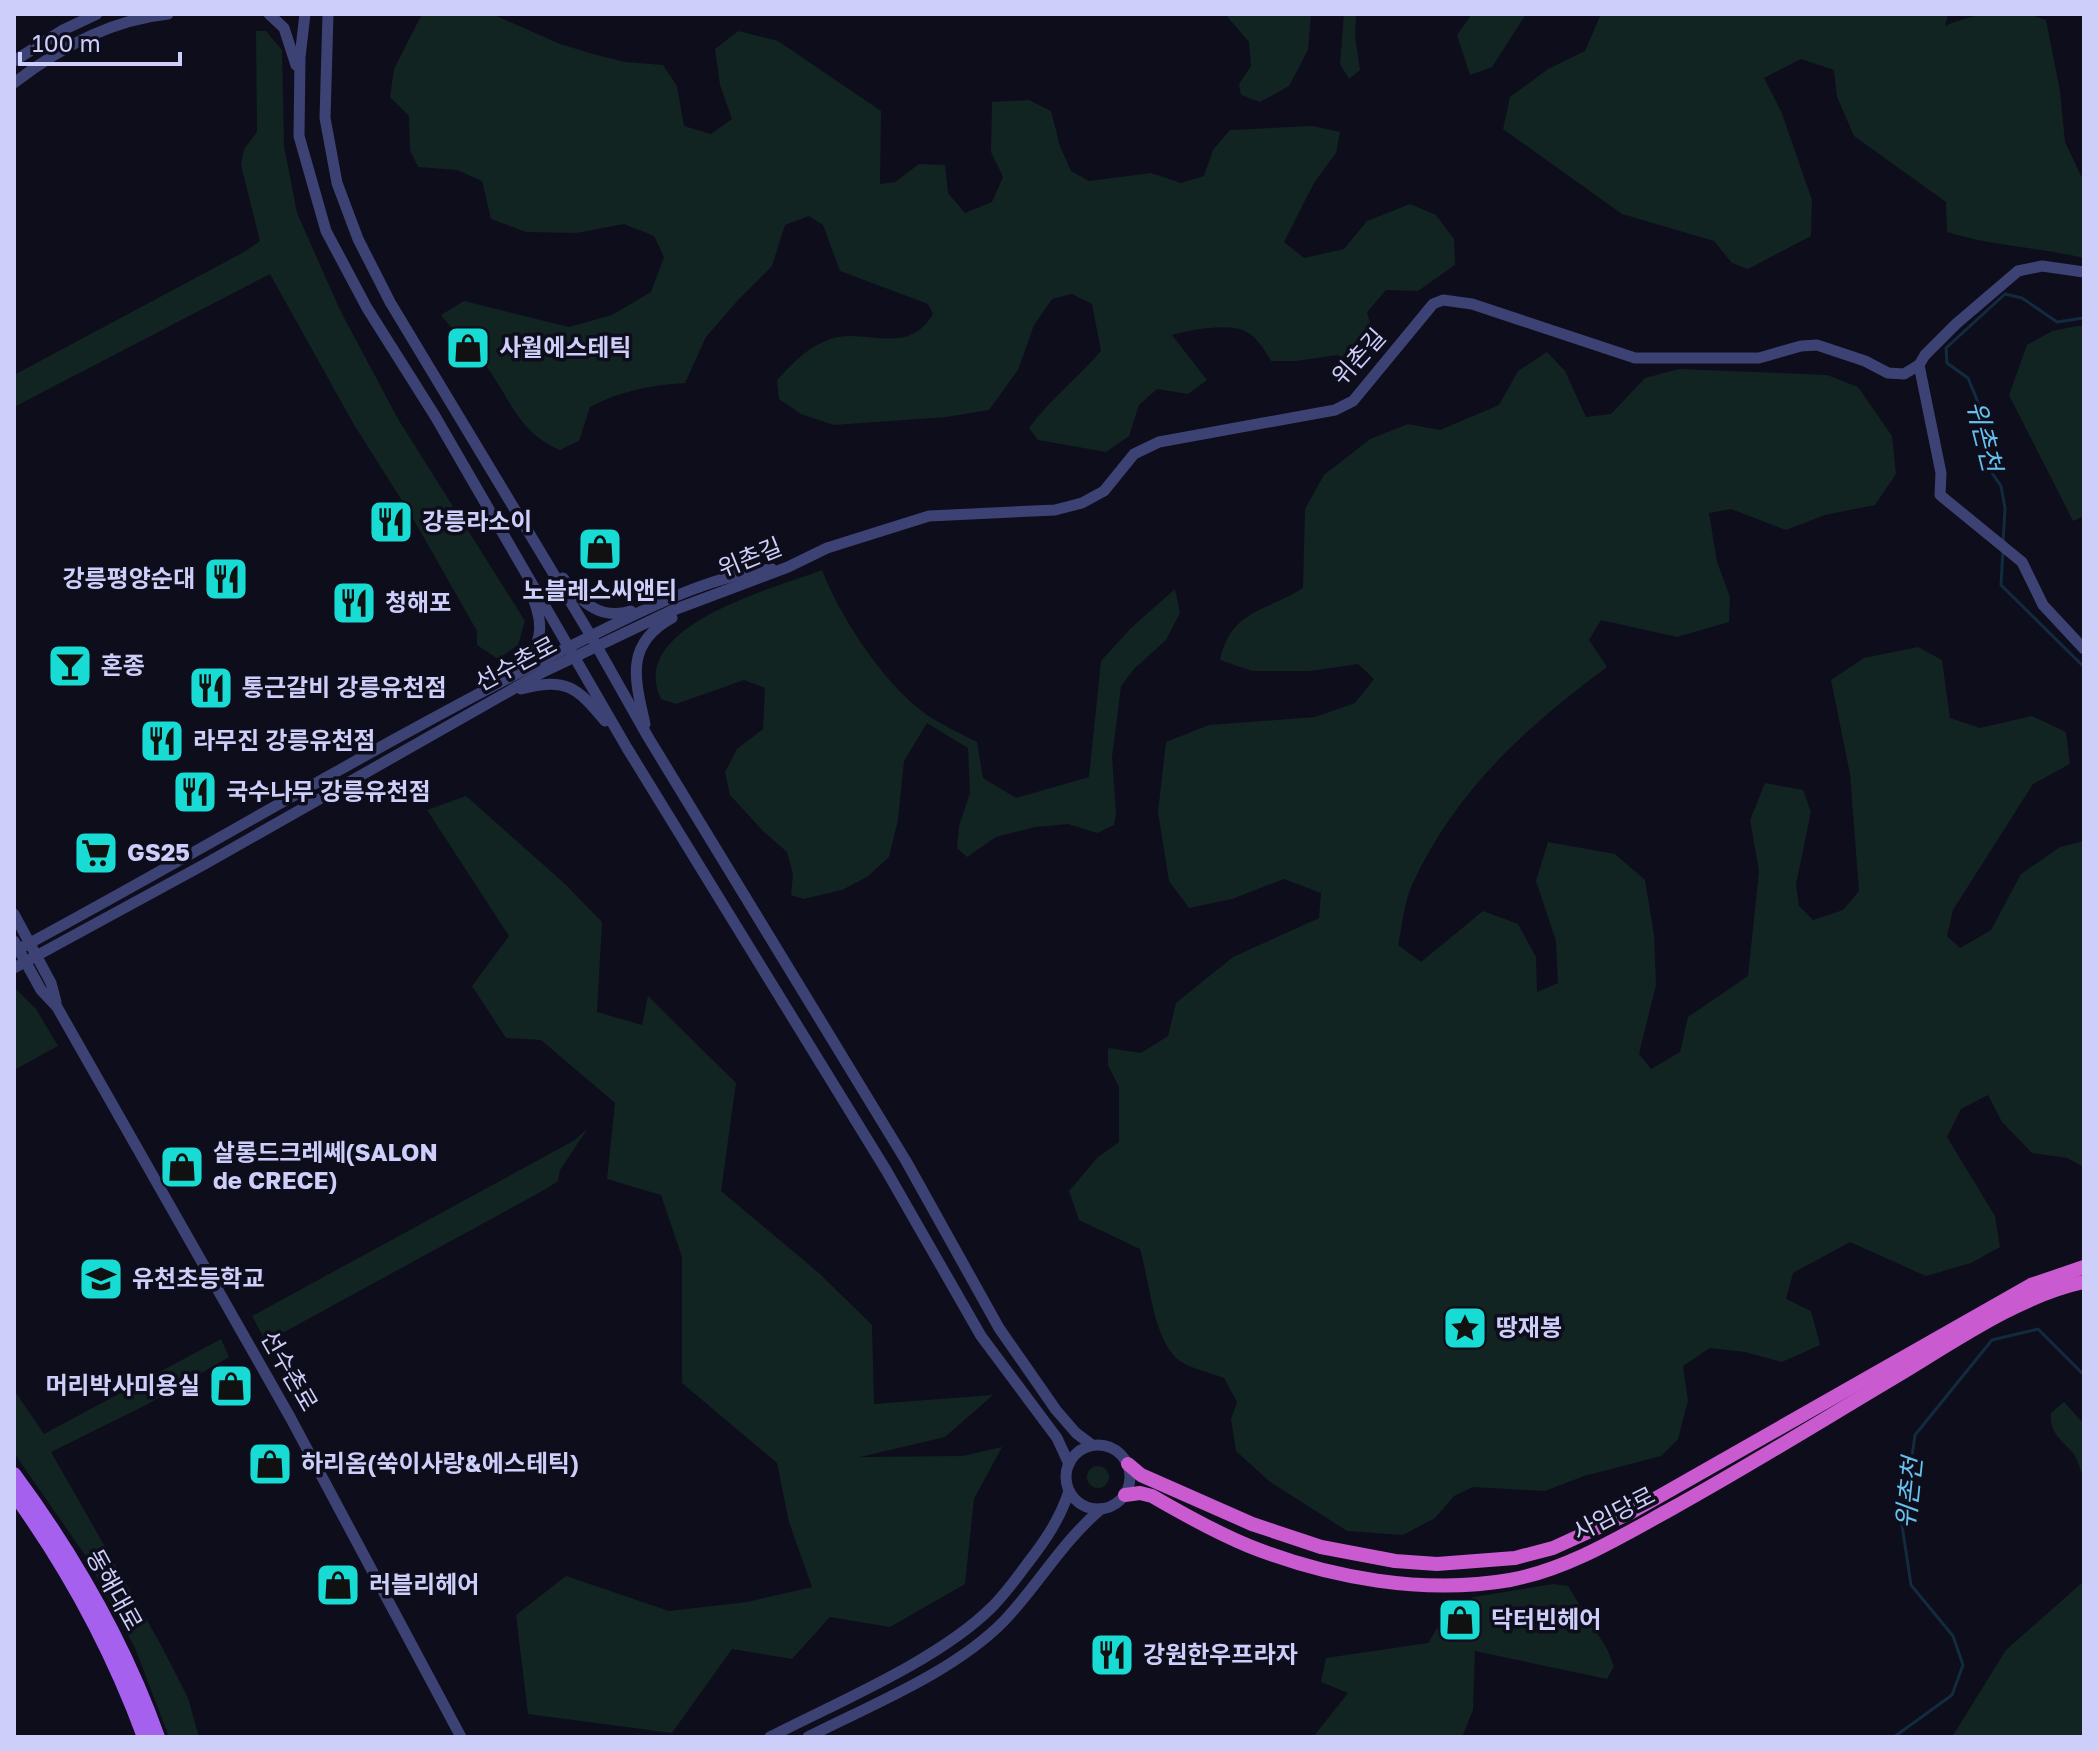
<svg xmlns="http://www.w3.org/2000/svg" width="2098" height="1751" font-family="'Golos Text','Noto Sans KR',sans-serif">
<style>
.green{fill:#112421}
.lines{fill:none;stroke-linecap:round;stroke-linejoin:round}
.stream{stroke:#122b3f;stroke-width:3}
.tertiary{stroke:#3d4275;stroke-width:11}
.primary{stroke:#a660ee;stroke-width:14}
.trunk{stroke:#ca5ad0;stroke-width:14}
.labels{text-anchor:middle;stroke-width:7;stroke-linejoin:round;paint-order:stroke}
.poi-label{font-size:24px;font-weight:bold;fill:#cdcefa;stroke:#0e0d1b;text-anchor:start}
.street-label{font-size:24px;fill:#cdcefa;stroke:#0e0d1b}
.water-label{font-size:26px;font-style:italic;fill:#66c1ee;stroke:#0e0d1b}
</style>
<rect width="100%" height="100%" fill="#0e0d1b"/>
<!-- green -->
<g class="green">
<path d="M422 14H492L560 44 593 54 625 62 663 65 677 86 684 126 711 134 732 119 720 85 715 49 738 31 778 41 881 111 880 184 895 182 919 164 945 165 948 193 965 213 992 202 1003 177 991 152 992 102 1029 100 1051 111 1060 146 1071 171 1089 181 1151 173 1181 183 1204 176 1213 150 1230 130 1312 126 1340 132 1336 153 1314 183 1284 242 1304 258 1344 249 1367 221 1410 204 1436 215 1454 239 1455 265 1418 291 1386 290 1367 312 1375 340 1354 364 1337 355 1296 361H1271C1265 350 1256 336 1245 331 1227 323 1190 330 1172 335L1207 380 1188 394 1157 389 1139 405 1129 436 1106 452 1038 440 1029 428C1050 399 1078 378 1101 351L1092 304 1072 294 1052 299 1034 325 1018 370 989 410 946 417 834 425 801 414 779 399 777 380C794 362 807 347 831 339 865 327 907 358 933 314L928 304 840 271 823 225 809 216 785 225 772 266 739 299 706 337 685 383C651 385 620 391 590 407L579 441 560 450C516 431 510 396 483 362 470 346 454 332 441 315L464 301 569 327 612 315 651 292 664 257 654 236 624 224 576 233 526 232 491 219 482 181 457 170 418 167 410 150 409 116 390 97 394 69Z"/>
<polygon points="1225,14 1311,14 1308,50 1289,86 1260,102 1241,95 1239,84 1251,66 1249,42"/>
<polygon points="1344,14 1356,14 1355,36 1360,70 1349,79 1340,64"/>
<polygon points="1472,14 1526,14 1492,67 1470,75 1457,35"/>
<path d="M1601 14H1948L1945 26C1976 12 2014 7 2046 20L2060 91 2065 142 2084 182V258C2038 247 1991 246 1947 232L1946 202 1854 136 1837 97 1834 70 1801 59 1764 78 1781 111 1812 200 1811 236 1748 269 1732 263 1714 241 1622 214 1503 129 1510 97 1548 69 1585 51Z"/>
<polygon points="256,31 266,31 282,50 284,146 297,213 340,310 398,419 525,621 518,645 498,659 477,645 477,631 411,515 353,423 270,274 14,407 14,375 244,252 260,241 241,165 244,149 257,132"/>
<polygon points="2077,326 2084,326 2084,516 2073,521 2009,395 2027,345 2052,331"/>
<path d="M1547 352 1565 371 1586 417 1611 414 1645 378 1679 369 1827 375 1858 387 1892 436 1896 474 1875 505 1825 515 1786 530 1731 509 1709 513 1717 562 1730 597 1729 622 1677 637 1601 620 1589 640 1607 667C1526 727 1455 791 1412 885 1404 903 1402 926 1398 945L1421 962 1483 911 1518 924 1536 957 1537 992 1558 983 1556 941 1536 881 1548 842 1615 854 1645 880 1654 935 1656 985 1639 1054 1651 1069 1680 1052 1688 1017 1748 976 1759 871 1750 820 1765 783 1803 790 1811 812 1796 884 1799 906 1813 920 1843 910 1859 891 1850 774 1831 680 1864 658 1918 647 1942 660 1950 718 1980 728 2032 716 2066 732 2070 764 2033 784 1953 910 1947 936 1960 948 1991 930 2021 874 2060 847 2084 841V1167L2067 1158 2032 1153 2002 1122 1988 1095 1961 1109 1947 1137 1995 1216 2000 1247 1971 1263 1926 1276 1850 1242 1793 1273 1786 1299 1811 1311 1820 1345 1782 1362 1745 1352 1710 1348 1683 1366 1688 1401 1678 1439 1661 1456 1584 1476 1545 1491 1473 1487 1454 1496 1435 1518 1403 1535 1347 1531 1269 1481 1236 1451 1231 1419 1237 1402 1224 1378C1211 1373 1196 1370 1183 1363 1153 1346 1150 1281 1140 1249L1079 1220 1069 1191 1098 1157 1119 1142V1087L1108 1065V1048L1141 1053 1168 1036 1176 1003 1233 957 1319 918 1321 893 1284 879 1232 899 1189 908 1169 881 1158 812 1166 742 1209 725 1315 717 1355 703 1374 679 1358 664 1310 671H1252L1220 660C1231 609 1266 612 1303 588L1305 509 1324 475 1370 439 1408 424 1440 430 1499 405 1518 371Z"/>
<path d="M822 570C841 619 884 684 927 715 942 725 960 733 977 742L983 778 1016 798 1089 777 1101 661 1131 628 1175 589 1180 613 1166 640 1134 669 1121 686 1112 757 1116 814 1114 825 1097 833 1068 824 1035 827 996 837 967 857 957 848 959 826 970 793 968 748 927 723 904 761 898 820 889 857 867 877 842 890 803 899 791 895 793 874 787 852 763 831 730 795 725 772 737 749 763 729 765 688 744 680 676 704 661 699C626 626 773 589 822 570Z"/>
<polygon points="466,796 565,884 602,922 597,1012 642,1025 648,996 736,1083 721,1191 820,1274 872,1325 874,1404 993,1395 945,1437 860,1457 963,1456 1002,1447 974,1499 965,1584 890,1627 830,1617 792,1659 732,1649 672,1733 528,1714 516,1615 566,1576 669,1611 747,1602 812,1587 789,1522 777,1463 682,1383 682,1257 661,1195 607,1179 615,1103 541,1040 506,1038 472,986 509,936 427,810"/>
<polygon points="14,987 36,1009 58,1046 14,1070"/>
<polygon points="588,1128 560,1170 558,1181 546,1189 266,1342 252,1316 575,1140"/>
<polygon points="221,1339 229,1357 146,1405 51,1452 161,1645 188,1698 199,1737 169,1737 135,1648 85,1555 14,1453 14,1390 44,1434"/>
<path d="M2064 1402 2084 1424V1479C2081 1472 2078 1460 2073 1453 2062 1440 2049 1433 2051 1413Z"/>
<circle cx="1098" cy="1477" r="11"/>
<polygon points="2084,1581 2084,1737 1952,1737 2006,1650"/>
<polygon points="1553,1584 1568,1586 1607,1649 1614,1666 1607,1679 1475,1651 1473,1710 1462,1737 1313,1737 1348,1693 1321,1682 1326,1658 1428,1643 1451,1606 1474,1597"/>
</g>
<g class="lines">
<!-- stream -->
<g class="stream">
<polyline points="2003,543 2005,508 2001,486 1992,473 1987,424 1968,378 1947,363 1946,348 2005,294 2022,298 2057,322 2084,318"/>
<polyline points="2003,550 2001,585 2084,667"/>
<polyline points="1894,1737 1952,1695 1963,1665 1953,1636 1911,1585 1902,1525 1915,1435 1992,1340 2038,1329 2084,1375"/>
</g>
<!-- tertiary -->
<g class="tertiary">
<polyline points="269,14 284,28 296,65"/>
<polyline points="305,14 300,57 299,136 326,231 367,308 435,416 627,748 886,1170 981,1336 1057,1438 1069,1464"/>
<polyline points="328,14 325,118 337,183 358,239 390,302 591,636 648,737 906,1161 999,1328 1056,1410 1076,1433 1092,1445"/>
<polyline points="14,61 63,30 97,14"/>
<path d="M14 83C59 48 111 20 168 14"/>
<polyline points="1919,365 1941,473 1940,495 2022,562 2043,605 2084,649"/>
<path d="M563 578C581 601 599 621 631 611"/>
<path d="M516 667C542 648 545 628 533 598"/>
<path d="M521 689C566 677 577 687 605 721"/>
<path d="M645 724C635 680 624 644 672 618"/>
<polyline points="14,914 51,983 56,1002"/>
<polyline points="14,941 41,990 57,1007 290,1417 461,1737"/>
<path d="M15 951C200 852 380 742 569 647 627 618 707 575 772 569"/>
<polyline points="14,968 205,864 543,672 671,611 788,567 827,548 929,516 1055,510 1082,503 1104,491 1134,454 1159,442 1335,410 1353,401 1433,304 1443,300 1472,304 1635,358 1759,358 1801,346 1817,345 1865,361 1888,373 1904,374 1919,365 1925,355 1956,324 2018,271 2042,266 2084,272"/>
<circle cx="1098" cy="1477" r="32"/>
<path d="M770 1737C838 1702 939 1660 992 1607 1005 1594 1016 1579 1027 1564 1045 1541 1060 1519 1069 1491"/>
<path d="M808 1737C871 1705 954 1672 1004 1621 1038 1585 1063 1541 1101 1509"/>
</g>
<!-- primary -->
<g class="primary">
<path d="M14 1474C74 1555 124 1642 158 1737"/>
<path d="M14 1494C69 1570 112 1650 144 1737"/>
</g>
<!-- trunk -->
<g class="trunk">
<polyline points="1128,1464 1141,1475 1252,1524 1321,1547 1395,1561 1437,1564 1515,1558 1553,1548 1630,1513 2031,1285 2084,1267"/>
<path d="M1125 1495 1140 1493 1152 1496C1183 1514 1215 1532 1249 1546 1329 1578 1424 1595 1510 1580 1568 1569 1620 1537 1671 1509 1747 1467 1821 1421 1895 1377 1952 1343 2018 1296 2084 1282"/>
</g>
</g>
<!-- icons -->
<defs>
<g id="shop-square" transform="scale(2.3)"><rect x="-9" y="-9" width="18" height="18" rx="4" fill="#18dbd4" stroke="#0e0d1b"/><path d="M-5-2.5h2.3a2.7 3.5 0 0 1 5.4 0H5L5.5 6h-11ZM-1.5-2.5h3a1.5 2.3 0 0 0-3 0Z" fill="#111"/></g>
<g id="restaurant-square" transform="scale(2.3)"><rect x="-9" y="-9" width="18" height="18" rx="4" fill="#18dbd4" stroke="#0e0d1b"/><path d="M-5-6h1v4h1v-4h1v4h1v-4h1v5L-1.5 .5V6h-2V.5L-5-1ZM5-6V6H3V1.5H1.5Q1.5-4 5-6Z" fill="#111"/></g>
<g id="bar-square" transform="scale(2.3)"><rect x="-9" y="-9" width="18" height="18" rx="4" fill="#18dbd4" stroke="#0e0d1b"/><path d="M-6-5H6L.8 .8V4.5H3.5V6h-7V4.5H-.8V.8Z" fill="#111"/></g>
<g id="supermarket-square" transform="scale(2.3)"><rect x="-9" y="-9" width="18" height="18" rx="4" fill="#18dbd4" stroke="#0e0d1b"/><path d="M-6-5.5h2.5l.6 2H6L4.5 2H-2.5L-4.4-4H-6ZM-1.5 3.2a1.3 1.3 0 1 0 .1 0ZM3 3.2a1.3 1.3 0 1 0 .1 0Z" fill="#111"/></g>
<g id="school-square" transform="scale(2.3)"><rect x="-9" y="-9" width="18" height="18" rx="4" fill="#18dbd4" stroke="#0e0d1b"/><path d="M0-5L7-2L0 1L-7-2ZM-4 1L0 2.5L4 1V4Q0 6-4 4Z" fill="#111"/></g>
<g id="sight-square" transform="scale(2.3)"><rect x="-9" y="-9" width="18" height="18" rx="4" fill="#18dbd4" stroke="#0e0d1b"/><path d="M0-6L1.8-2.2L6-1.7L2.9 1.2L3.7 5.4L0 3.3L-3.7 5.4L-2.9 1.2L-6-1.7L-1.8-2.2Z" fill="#111"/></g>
</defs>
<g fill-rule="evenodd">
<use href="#shop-square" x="468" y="348"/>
<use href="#restaurant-square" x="391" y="522"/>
<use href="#shop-square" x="600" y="549"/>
<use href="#restaurant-square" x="226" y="579"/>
<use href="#restaurant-square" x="354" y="603"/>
<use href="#bar-square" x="70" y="666"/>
<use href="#restaurant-square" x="211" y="688"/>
<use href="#restaurant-square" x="162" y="741"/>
<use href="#restaurant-square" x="195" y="792"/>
<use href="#supermarket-square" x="96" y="853"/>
<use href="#shop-square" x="182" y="1167"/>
<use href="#school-square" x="101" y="1279"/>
<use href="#sight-square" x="1465" y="1328"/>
<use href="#shop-square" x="231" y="1386"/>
<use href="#shop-square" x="270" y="1464"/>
<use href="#shop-square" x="338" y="1585"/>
<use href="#shop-square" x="1460" y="1620"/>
<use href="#restaurant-square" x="1112" y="1655"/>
</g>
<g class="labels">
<!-- poi labels -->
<g class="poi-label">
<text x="499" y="356">사월에스테틱</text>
<text x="422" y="530">강릉라소이</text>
<text x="195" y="587" text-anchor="end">강릉평양순대</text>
<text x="600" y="599" text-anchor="middle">노블레스씨앤티</text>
<text x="385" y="611">청해포</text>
<text x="101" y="674">혼종</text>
<text x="242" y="696">통근갈비 강릉유천점</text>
<text x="193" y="749">라무진 강릉유천점</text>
<text x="226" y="800">국수나무 강릉유천점</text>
<text x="127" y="861">GS25</text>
<text x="213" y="1161">살롱드크레쎄(SALON<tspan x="213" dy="28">de CRECE)</tspan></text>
<text x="132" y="1287">유천초등학교</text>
<text x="1496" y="1336">땅재봉</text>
<text x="200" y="1394" text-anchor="end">머리박사미용실</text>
<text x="301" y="1472">하리옴(쑥이사랑&amp;에스테틱)</text>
<text x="369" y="1593">러블리헤어</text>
<text x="1491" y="1628">닥터빈헤어</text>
<text x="1143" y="1663">강원한우프라자</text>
</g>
<!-- street labels -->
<g class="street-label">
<text transform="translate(1359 357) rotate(-48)" y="8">위촌길</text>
<text transform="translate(750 558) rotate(-22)" y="8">위촌길</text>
<text transform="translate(516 664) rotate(-28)" y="8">선수촌로</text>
<text transform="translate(289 1371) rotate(60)" y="8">선수촌로</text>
<text transform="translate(1614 1514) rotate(-27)" y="8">사임당로</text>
<text transform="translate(114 1590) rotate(61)" y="8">동해대로</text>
</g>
<!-- water labels -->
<g class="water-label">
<text transform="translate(1984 436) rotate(76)" y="9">위촌천</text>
<text transform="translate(1909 1493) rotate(-84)" y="9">위촌천</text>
</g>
</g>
<!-- border -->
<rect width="2098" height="1751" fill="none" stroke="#cdcefa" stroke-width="32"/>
<!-- scale -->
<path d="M20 52v12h160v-12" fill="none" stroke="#cdcefa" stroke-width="4"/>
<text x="32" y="52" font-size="24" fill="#cdcefa" stroke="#0e0d1b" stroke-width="6" paint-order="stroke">100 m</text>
</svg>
